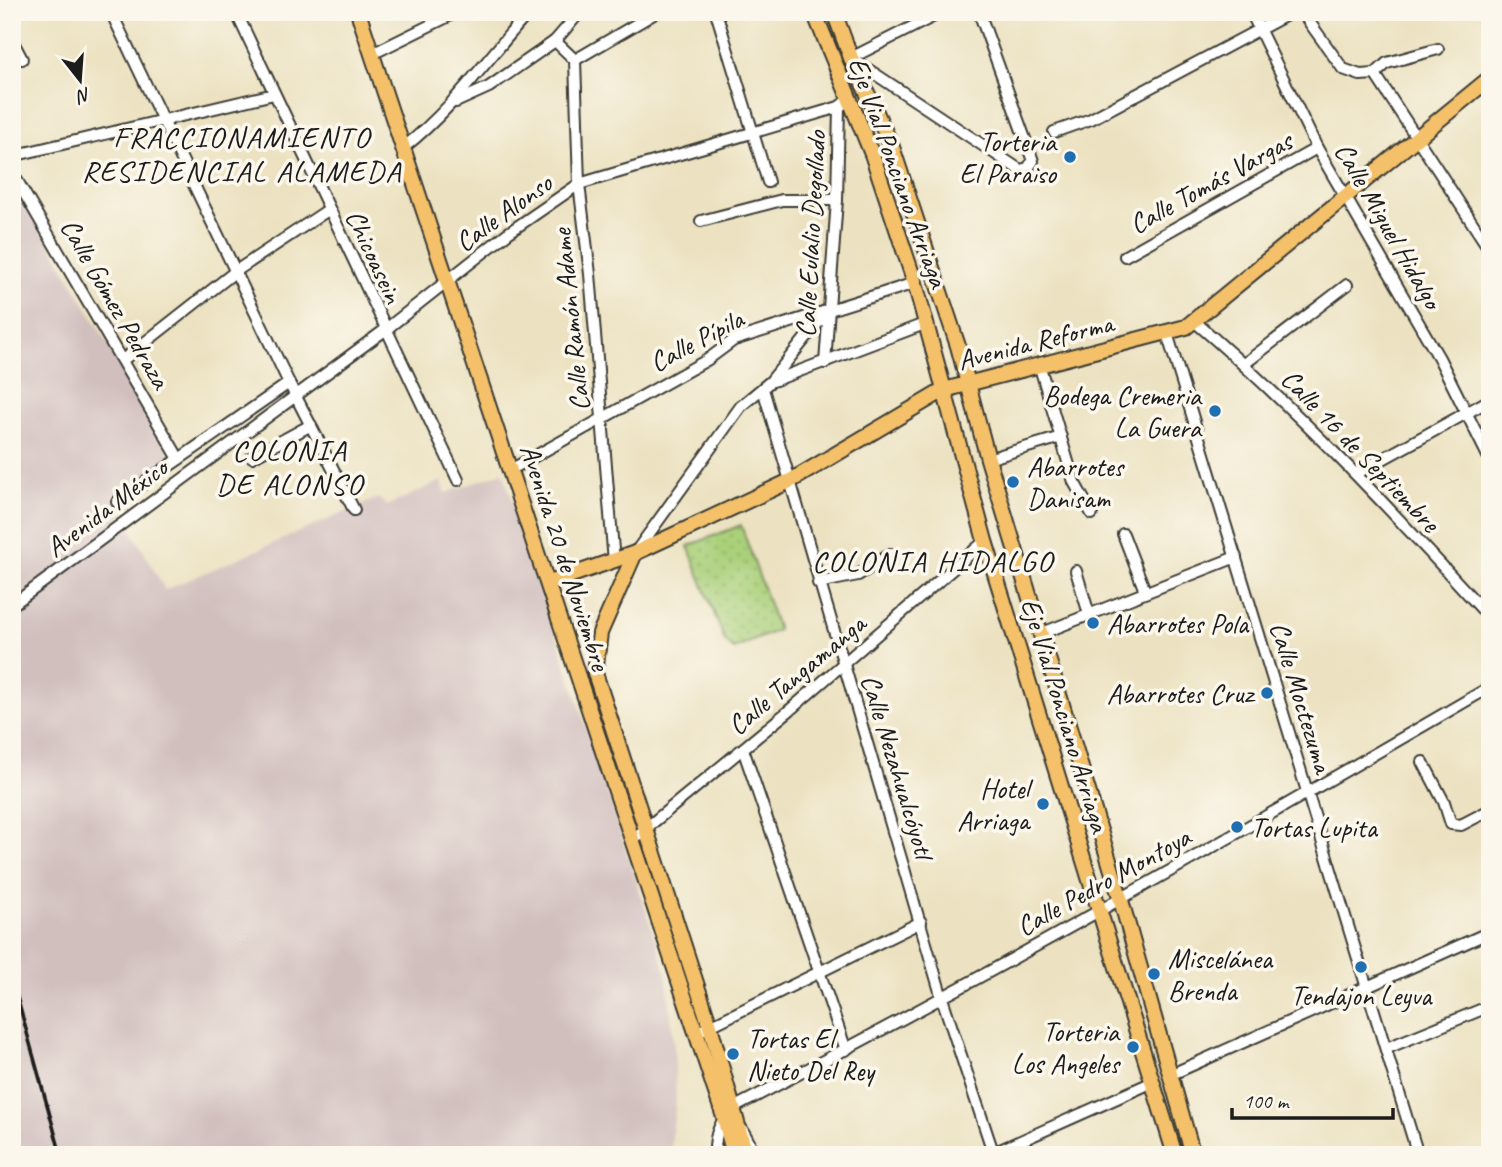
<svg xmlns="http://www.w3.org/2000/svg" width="1502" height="1167" font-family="Caveat,sans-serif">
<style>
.railway{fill:#d1bfbe}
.green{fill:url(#green-dots);stroke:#63764b;stroke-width:2}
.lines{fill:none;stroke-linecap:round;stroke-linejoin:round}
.minor-casing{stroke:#3b3a35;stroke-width:14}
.major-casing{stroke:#3b3a35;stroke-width:18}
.minor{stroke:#fff;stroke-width:10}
.major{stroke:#f4c16a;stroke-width:14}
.rail{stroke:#1c1c1c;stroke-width:3.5}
.poi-dot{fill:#1f6fb2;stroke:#fbf7ec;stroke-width:2.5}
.labels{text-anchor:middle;stroke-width:7;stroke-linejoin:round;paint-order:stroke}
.poi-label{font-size:28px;fill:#1c1c1c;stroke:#fbf7ec;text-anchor:end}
.street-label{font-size:28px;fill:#1c1c1c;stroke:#fbf7ec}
.neighbourhood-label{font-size:30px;letter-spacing:2px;fill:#1c1c1c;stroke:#fbf7ec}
</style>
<defs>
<pattern id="green-dots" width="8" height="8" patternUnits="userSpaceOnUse" patternTransform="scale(1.75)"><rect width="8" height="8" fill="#aad07a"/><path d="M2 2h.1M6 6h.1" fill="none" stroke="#92b269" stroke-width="1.8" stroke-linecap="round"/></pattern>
</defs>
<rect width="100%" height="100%" fill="#fbf7ec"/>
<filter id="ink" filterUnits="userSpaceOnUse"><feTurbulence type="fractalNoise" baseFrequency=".0143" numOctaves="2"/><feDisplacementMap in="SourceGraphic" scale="14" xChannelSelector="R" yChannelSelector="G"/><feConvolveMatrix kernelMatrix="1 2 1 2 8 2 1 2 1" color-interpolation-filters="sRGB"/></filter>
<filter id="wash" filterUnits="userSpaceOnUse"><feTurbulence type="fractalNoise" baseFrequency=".00686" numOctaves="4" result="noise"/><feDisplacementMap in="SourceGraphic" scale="28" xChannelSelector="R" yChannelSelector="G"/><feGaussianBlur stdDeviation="1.57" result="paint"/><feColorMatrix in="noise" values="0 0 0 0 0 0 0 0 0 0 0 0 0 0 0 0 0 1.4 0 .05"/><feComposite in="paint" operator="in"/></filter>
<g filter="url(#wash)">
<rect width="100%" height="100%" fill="#ece2c1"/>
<!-- railway -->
<polygon class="railway" points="12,178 174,458 113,496 165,590 378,498 387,506 441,481 446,493 503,472 666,972 674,1043 676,1100 670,1155 17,1155 12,1139"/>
<!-- green -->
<polygon class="green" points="741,525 778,630 734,649 725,641 688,546"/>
</g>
<g filter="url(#ink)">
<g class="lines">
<!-- minor casing -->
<g class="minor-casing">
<g id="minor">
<polyline points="111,12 289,383 354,510"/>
<polyline points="236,12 458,480"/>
<polyline points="716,12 768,182"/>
<polyline points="942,12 851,58 1020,170 1028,168 1033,161 979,12"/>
<polyline points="1251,12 1317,148 1439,358 1490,460"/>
<polyline points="1302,12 1343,69 1360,75 1375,74 1490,250"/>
<polyline points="12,40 22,59"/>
<polyline points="555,41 575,60 579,184 590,274 614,562"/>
<polyline points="372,54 457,12"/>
<polyline points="575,60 657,12"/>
<polyline points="1375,74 1387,63 1438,49"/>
<polyline points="456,102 489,87 555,41 580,12"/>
<polyline points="1054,132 1091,119 1292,12"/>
<path d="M403 148C452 110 487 59 529 12"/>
<polyline points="12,156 274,94"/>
<polyline points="12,172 179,459"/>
<polyline points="701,221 782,200 837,200"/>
<polyline points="1125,256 1317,148"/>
<path d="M1193 320C1300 412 1395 514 1490 618"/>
<polyline points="1167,333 1418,1155"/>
<polyline points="124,359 236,271 328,210"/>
<polyline points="825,363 837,200 839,107"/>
<polyline points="1039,364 1074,482 1092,514"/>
<polyline points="1244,364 1347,285"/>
<polyline points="773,381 927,323"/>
<polyline points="763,389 942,998 994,1155"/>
<polyline points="252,457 311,425"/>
<polyline points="988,459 1061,437"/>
<polyline points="512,469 707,360 734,340 915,283"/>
<polyline points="1357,473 1490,400"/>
<polyline points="117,502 289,383"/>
<polyline points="1123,534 1145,591"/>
<polyline points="635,553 741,406 771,381 829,309"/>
<polyline points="1076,571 1089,614"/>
<polyline points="818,583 858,575 891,554"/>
<polyline points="12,605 385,330 508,233 579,184 839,107 848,100"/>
<polyline points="1040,634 1236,557"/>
<polyline points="743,749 846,1050"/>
<polyline points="1423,762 1444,802 1451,824 1461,825 1490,810"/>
<polyline points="633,839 791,709 985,541"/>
<polyline points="696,1033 921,922"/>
<polyline points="1387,1048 1490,1006"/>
<polyline points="1170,1075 1490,932"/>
<polyline points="742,1129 756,1155"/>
<path d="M715 1155C714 1134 720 1121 735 1107 991 975 1241 832 1490 687"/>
<polyline points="989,1155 1153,1082"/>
</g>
</g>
<!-- major casing -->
<g class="major-casing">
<g id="major">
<path d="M358 12C480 380 602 749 724 1117L734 1155"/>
<polyline points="814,12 872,154 915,283 985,541 1175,1155"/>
<polyline points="834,12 851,58 892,147 958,346 988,459 1120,897 1193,1155"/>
<polyline points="635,553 600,633 595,673 710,1026 746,1155"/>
<polyline points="549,583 635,553 792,480 944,390 1186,327 1490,78"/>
</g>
</g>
<!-- minor -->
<use href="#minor" class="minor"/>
<!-- major -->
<use href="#major" class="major"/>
<!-- rail -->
<polyline class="rail" points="12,979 61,1155"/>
</g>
</g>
<!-- markers -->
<g class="poi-dot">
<circle cx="1070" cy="157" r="7"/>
<circle cx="1215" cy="411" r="7"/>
<circle cx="1013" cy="482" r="7"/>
<circle cx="1093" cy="623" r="7"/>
<circle cx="1267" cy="693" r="7"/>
<circle cx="1043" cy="804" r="7"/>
<circle cx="1237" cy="827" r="7"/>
<circle cx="1361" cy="967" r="7"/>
<circle cx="1154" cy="974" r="7"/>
<circle cx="1133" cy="1047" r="7"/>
<circle cx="733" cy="1054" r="7"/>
</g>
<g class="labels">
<!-- poi labels -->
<g class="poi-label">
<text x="1056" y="151">Torteria<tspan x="1056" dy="32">El Paraiso</tspan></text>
<text x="1201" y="405">Bodega Cremeria<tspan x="1201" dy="32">La Guera</tspan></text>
<text x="1027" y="476" text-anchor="start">Abarrotes<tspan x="1027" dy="32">Danisam</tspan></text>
<text x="1107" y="633" text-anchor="start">Abarrotes Pola</text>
<text x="1253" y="703">Abarrotes Cruz</text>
<text x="1029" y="798">Hotel<tspan x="1029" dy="32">Arriaga</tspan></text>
<text x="1251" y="837" text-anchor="start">Tortas Lupita</text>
<text x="1168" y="968" text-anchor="start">Miscelánea<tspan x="1168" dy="32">Brenda</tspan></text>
<text x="1361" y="1005" text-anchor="middle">Tendajon Leyva</text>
<text x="1119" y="1041">Torteria<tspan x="1119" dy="32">Los Angeles</tspan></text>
<text x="747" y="1048" text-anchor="start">Tortas El<tspan x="747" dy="32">Nieto Del Rey</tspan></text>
</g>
<!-- street labels -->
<g class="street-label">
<text transform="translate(899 172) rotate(70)" y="10">Eje Vial Ponciano Arriaga</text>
<text transform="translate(1210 182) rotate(-29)" y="10">Calle Tomás Vargas</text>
<text transform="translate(503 212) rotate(-36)" y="10">Calle Alonso</text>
<text transform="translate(1389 225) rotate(60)" y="10">Calle Miguel Hidalgo</text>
<text transform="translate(810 234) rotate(-87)" y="10">Calle Eulalio Degollado</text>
<text transform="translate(375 256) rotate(65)" y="10">Chicoasein</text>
<text transform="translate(116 303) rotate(60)" y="10">Calle Gómez Pedraza</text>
<text transform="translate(570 320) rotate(-96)" y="10">Calle Ramón Adame</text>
<text transform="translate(696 340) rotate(-28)" y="10">Calle Pípila</text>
<text transform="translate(1035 341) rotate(-14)" y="10">Avenida Reforma</text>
<text transform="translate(1361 450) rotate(46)" y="10">Calle 16 de Septiembre</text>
<text transform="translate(106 507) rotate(-37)" y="10">Avenida México</text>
<text transform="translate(566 557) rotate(72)" y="10">Avenida 20 de Noviembre</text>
<text transform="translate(796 674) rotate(-40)" y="10">Calle Tangamanga</text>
<text transform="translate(1302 697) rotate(73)" y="10">Calle Moctezuma</text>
<text transform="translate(1066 715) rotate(73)" y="10">Eje Vial Ponciano Arriaga</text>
<text transform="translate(898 766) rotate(73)" y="10">Calle Nezahualcóyotl</text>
<text transform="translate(1103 881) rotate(-29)" y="10">Calle Pedro Montoya</text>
</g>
<!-- neighbourhood labels -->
<g class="neighbourhood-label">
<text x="242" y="147">FRACCIONAMIENTO<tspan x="242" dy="34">RESIDENCIAL ALAMEDA</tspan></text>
<text x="290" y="460">COLONIA<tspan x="290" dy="34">DE ALONSO</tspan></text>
<text x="933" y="571">COLONIA HIDALGO</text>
</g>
</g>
<!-- margin -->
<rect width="1502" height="1167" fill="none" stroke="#fbf7ec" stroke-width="42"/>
<!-- north arrow -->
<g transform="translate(80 80) rotate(163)" stroke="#fbf7ec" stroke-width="5" paint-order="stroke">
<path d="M0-5L12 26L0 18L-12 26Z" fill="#1c1c1c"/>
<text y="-10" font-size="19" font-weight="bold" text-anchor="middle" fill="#1c1c1c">N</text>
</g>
<!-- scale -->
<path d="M1232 1108v10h161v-10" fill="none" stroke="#1c1c1c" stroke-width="3.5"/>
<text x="1243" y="1108" font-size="21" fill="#1c1c1c" stroke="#fbf7ec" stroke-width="5" paint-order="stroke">100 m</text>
</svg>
